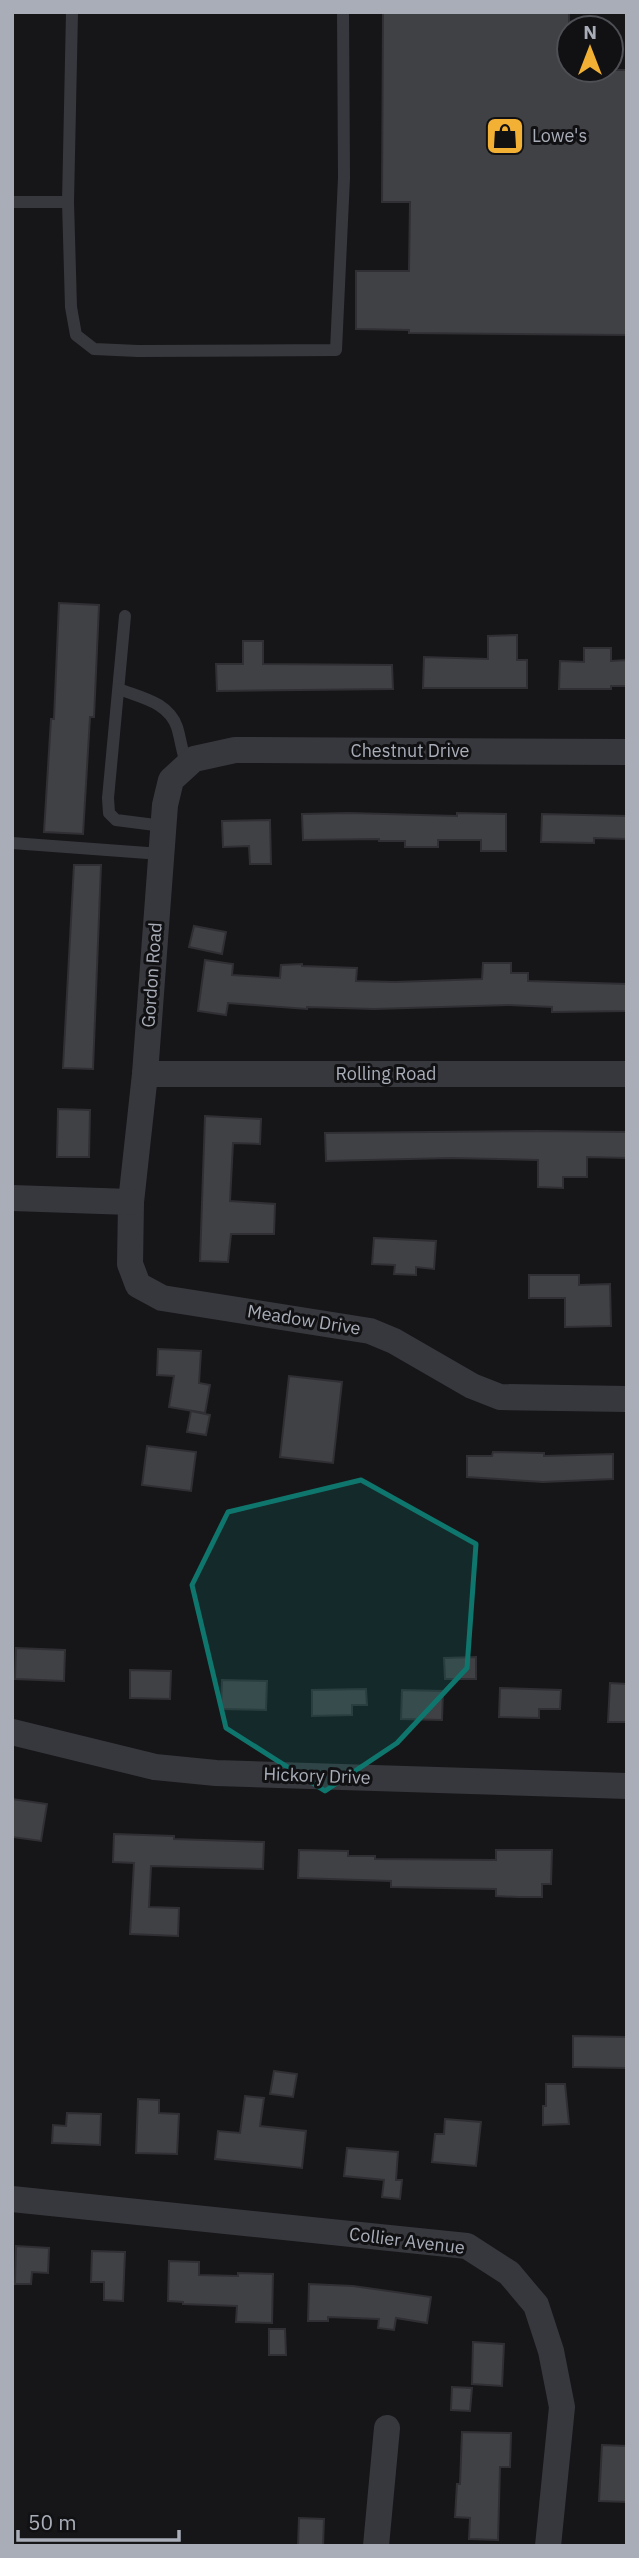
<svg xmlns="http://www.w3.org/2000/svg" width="639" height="2558" font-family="'IBM Plex Sans',sans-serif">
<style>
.building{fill:#404145;stroke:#303034;stroke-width:2}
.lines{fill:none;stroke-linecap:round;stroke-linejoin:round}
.lane{stroke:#37383d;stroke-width:12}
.street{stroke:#37383d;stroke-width:26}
.marked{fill:#0f766e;fill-opacity:0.2;stroke:#0f766e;stroke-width:5;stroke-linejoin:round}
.labels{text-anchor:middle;stroke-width:6;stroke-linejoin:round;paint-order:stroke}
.poi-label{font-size:18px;fill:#a8adb8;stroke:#111113;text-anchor:start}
.street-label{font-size:18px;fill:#a8adb8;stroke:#111113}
</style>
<rect width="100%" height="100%" fill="#161618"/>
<!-- building -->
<g class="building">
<polygon points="383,12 569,12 569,70 627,70 627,335 409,333 409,330 356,329 356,271 409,271 410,202 382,202"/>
<polygon points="59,603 99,605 94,717 90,717 83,834 44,832 51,719 54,719"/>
<polygon points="517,635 517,660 527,660 527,688 423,688 424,657 488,659 488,636"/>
<polygon points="243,641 263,641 263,664 392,665 393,689 217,691 216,664 243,664"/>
<polygon points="584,648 611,648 611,661 627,660 627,686 611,686 611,689 559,689 560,661 584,662"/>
<polygon points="349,813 457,816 457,813 506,814 506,851 481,851 481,840 438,840 438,847 405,847 405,841 379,841 379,839 303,840 302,814"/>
<polygon points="542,814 627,816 627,839 594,838 594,843 541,842"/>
<polygon points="270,820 271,864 250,864 249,846 223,847 222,821"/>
<polygon points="74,865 101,865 93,1069 63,1068"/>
<polygon points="194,926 226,932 222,954 189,947"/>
<polygon points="205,960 233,964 232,975 280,978 281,965 302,964 302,966 357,968 356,981 395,982 482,979 483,963 511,963 511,973 528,973 528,981 627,984 627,1011 552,1012 552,1007 509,1005 374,1009 307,1007 307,1009 228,1003 226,1015 198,1011"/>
<polygon points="58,1109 90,1110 89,1157 57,1157"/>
<polygon points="205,1116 261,1119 260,1144 233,1143 230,1201 275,1204 274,1234 231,1234 228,1262 200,1261"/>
<polygon points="538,1131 627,1132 627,1158 587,1157 587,1177 563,1177 563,1188 538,1187 538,1160 451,1158 326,1161 325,1133"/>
<polygon points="374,1238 436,1241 434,1269 416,1267 416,1275 394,1274 395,1265 372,1264"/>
<polygon points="529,1275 579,1275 579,1285 610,1284 611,1326 565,1327 565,1298 529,1298"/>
<polygon points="158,1349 201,1351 199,1383 210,1385 205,1413 169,1407 174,1376 157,1375"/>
<polygon points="289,1376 342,1382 333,1463 280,1457"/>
<polygon points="191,1411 210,1415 206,1435 187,1432"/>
<polygon points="147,1446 196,1452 191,1491 142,1485"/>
<polygon points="493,1452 544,1453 544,1456 613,1454 613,1479 543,1482 467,1477 467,1456 492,1456"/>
<polygon points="16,1648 65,1650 64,1681 15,1679"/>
<polygon points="476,1657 476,1679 445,1679 444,1658"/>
<polygon points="130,1670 171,1671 170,1699 130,1698"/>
<polygon points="222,1680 267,1681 266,1710 221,1709"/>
<polygon points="610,1683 627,1684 627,1722 608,1722"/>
<polygon points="500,1688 561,1690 560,1709 539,1709 539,1718 499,1717"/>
<polygon points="366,1689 367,1705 352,1705 352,1715 312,1716 312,1690"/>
<polygon points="402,1690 443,1691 442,1720 401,1719"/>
<polygon points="12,1799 47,1804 41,1841 12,1837"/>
<polygon points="114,1834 174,1836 174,1839 264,1842 263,1869 151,1866 149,1907 179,1908 178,1936 130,1934 134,1863 113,1862"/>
<polygon points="299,1850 348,1851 348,1856 375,1856 375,1859 496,1860 496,1850 552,1850 551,1884 542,1884 542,1897 518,1897 496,1896 496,1889 391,1887 391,1881 298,1878"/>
<polygon points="573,2036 627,2037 627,2068 573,2067"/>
<polygon points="274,2071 297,2074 293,2097 270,2094"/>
<polygon points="546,2084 565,2084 569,2124 543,2125 543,2106 546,2106"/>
<polygon points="245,2096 264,2098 260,2126 306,2131 302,2168 215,2159 218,2131 240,2133"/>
<polygon points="138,2099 159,2100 159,2113 179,2114 177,2154 136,2153"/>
<polygon points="67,2113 101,2114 100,2145 52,2143 53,2125 66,2126"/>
<polygon points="445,2119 481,2122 476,2166 432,2162 435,2134 444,2134"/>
<polygon points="347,2148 398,2152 396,2180 402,2180 400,2199 382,2197 384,2180 344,2176"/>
<polygon points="16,2246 49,2248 48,2273 32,2272 31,2284 15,2284"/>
<polygon points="92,2251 125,2252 123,2301 104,2300 104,2282 91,2282"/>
<polygon points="169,2261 199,2262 199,2275 238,2276 238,2273 273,2274 272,2323 236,2322 237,2306 183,2304 183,2302 168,2301"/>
<polygon points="309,2284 353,2286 431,2297 427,2323 396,2318 394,2330 378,2328 379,2319 328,2317 328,2321 308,2321"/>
<polygon points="269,2329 285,2329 286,2355 269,2355"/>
<polygon points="473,2342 504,2344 502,2386 472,2384"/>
<polygon points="452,2387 472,2388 470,2411 451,2410"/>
<polygon points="462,2432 511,2433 510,2467 500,2467 498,2540 469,2539 470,2518 455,2517 457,2484 460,2484"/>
<polygon points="602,2445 627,2446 627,2502 599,2501"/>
<polygon points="299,2518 324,2519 323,2546 298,2546"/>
</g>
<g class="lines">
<!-- lane -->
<g class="lane">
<polyline points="12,202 68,202 71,307 76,335 94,349 138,351 336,350 344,178 343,12"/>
<polyline points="68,202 72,12"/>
<polyline points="125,616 108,798 109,813 116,820 163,826"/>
<path d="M119 689C142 698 168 702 177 727 181 740 182 753 187 765"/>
<polyline points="12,843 161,854"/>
</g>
<!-- street -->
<g class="street">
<polyline points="627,752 235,750 194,759 171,780 165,805 145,1074 131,1202 130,1264 138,1285 162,1298 370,1331 394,1341 472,1386 500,1397 627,1399"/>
<polyline points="145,1074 627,1074"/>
<polyline points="12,1198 131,1202"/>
<polyline points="12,1732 155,1767 216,1773 627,1786"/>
<polyline points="12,2199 467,2246 509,2273 536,2305 551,2351 562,2407 548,2546"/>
<polyline points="376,2546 387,2428"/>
</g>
</g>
<!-- marked area -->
<path class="marked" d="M361 1480 476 1544 467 1668 397 1743 325 1791 226 1728 192 1585 228 1512Z"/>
<!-- icons -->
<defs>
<g id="shop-square" transform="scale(2.0125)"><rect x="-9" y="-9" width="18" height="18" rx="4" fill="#f2b134" stroke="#111113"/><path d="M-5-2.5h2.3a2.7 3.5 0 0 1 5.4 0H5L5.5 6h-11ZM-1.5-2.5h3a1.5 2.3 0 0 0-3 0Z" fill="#111"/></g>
</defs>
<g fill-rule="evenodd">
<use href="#shop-square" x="505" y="136"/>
</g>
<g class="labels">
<!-- poi labels -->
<g class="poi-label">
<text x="532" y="142">Lowe's</text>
</g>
<!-- street labels -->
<g class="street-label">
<text x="410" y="757">Chestnut Drive</text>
<text transform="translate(152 975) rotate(-86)" y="6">Gordon Road</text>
<text x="386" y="1080">Rolling Road</text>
<text transform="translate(304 1320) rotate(9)" y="6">Meadow Drive</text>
<text transform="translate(317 1776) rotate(2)" y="6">Hickory Drive</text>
<text transform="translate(407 2241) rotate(7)" y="6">Collier Avenue</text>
</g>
</g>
<!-- border -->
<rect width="639" height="2558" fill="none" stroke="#a8adb8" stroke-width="28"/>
<!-- north arrow -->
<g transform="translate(590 49)"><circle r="33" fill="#111113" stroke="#4d4f55" stroke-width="2"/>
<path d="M0-5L12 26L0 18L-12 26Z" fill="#f2b134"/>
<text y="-10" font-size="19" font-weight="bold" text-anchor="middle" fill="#a8adb8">N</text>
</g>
<!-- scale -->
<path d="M18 2530v10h161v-10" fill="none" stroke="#a8adb8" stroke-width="3.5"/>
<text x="28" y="2530" font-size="21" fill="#a8adb8" stroke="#111113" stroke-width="5" paint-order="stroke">50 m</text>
</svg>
